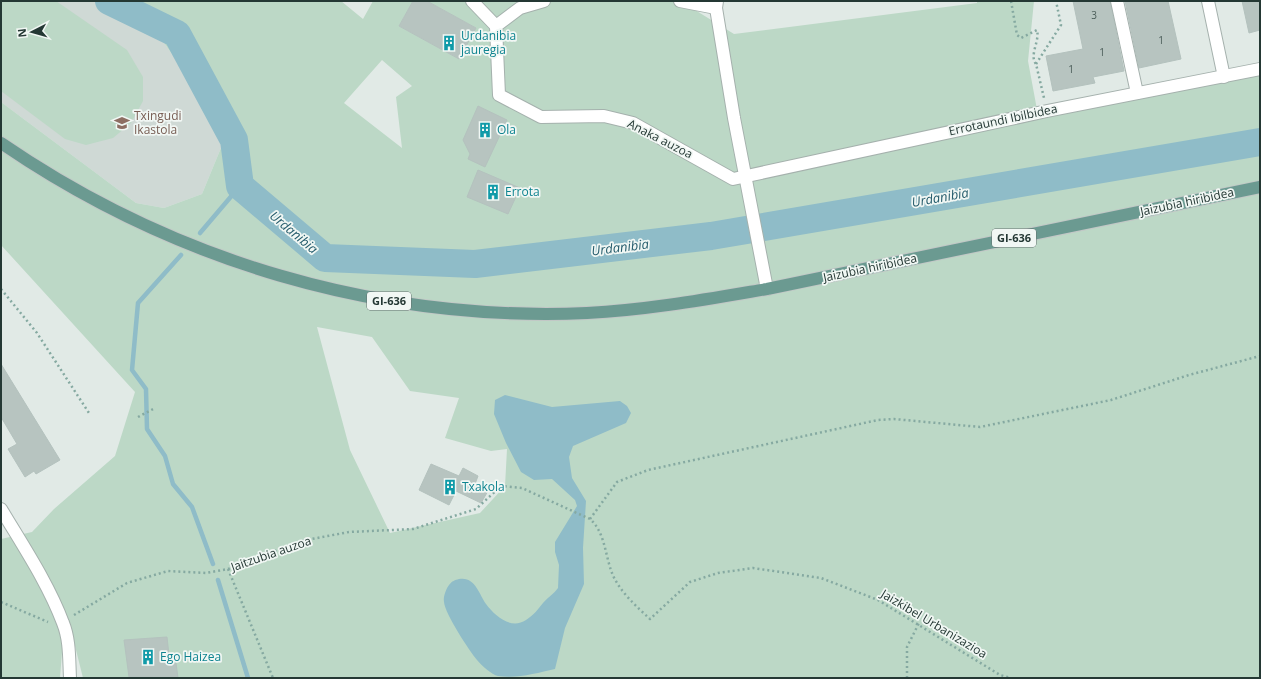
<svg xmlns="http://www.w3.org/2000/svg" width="1261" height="679" font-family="'Open Sans',sans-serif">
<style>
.built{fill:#cfd9d5}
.green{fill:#bcd8c6;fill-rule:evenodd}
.water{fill:#8fbcc8}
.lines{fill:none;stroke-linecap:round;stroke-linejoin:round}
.stream{stroke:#8fbcc8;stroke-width:4.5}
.river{stroke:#8fbcc8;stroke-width:28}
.building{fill:#b7c4c0;stroke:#b4c2be}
.pedestrian-casing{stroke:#a5b1ad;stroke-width:14}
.minor-casing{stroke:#a5b1ad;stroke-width:14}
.primary-casing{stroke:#c2c7c6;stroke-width:14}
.path{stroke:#85a9a1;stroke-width:2.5;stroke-dasharray:2 3;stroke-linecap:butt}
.pedestrian{stroke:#fff;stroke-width:12}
.minor{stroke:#fff;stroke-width:12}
.primary{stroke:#6b9a91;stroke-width:12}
.labels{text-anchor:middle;stroke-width:3.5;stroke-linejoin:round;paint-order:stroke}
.number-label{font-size:10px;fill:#495b57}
.shield{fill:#f1f7f4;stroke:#62716e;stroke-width:1}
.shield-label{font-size:11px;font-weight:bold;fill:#243834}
.culture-label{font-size:12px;fill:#0d838f;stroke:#f1f7f4;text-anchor:start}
.education-label{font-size:12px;fill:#785e54;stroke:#f1f7f4;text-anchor:start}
.street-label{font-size:12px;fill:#243834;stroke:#f1f7f4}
.water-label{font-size:13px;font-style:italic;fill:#255c6c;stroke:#f1f7f4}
</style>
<rect width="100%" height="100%" fill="#e1eae6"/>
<!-- built -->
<polygon class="built" points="1,1 130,1 159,36 206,101 223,143 202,194 164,208 136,203 1,102"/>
<!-- green -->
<g class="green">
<polygon points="1,1 56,1 127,50 143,77 143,101 131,123 113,138 86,145 65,139 1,91"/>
<path d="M130 1H341L363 19 373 1H413L399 26 459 59 476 28 427 1H684L682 2 734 34 977 3V1H1034L1028 61 1038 115 1054 116 1260 69V678H83L70 626 63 639 60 678H1V539L32 532 54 509 115 456 135 392 1 245V102L136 203 164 208 202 194 223 143 206 101 159 36ZM382 60 412 86 396 97 402 148 344 103ZM317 327 372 337 410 391 459 398 445 438 491 451 507 449 505 486 480 513 390 533 350 450Z"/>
</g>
<!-- water -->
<path class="water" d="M505 395 552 407 620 401 627 406 631 413 626 423 573 446 569 457 572 478 586 501 583 548 584 584 565 628 555 669C537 673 517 679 498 676 492 675 481 665 477 660 469 650 445 614 444 602 443 597 446 589 449 585 452 581 455 580 459 579 475 576 479 594 486 604 495 616 511 630 526 620 534 615 538 609 543 603 548 597 554 594 558 588L559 565 555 552V542L577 506 575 500 552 479 534 480 521 472 506 443 494 414 495 400Z"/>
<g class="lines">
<!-- stream -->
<g class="stream">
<polyline points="200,233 240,186"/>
<polyline points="181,255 138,303 132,370 146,389 147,429 165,456 173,484 192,507 213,564"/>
<polyline points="218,580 248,678"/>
</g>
<!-- river -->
<polyline class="river" points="109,1 177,34 234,140 240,186 325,258 475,264 711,236 1260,142"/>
</g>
<!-- building -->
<g class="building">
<polygon points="413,1 427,1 476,28 459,59 399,26"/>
<polygon points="1073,1 1110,1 1124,71 1093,77 1095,83 1053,91 1046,56 1083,49"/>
<polygon points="1125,1 1168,1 1181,59 1139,68"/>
<polygon points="1242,1 1260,1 1260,30 1249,33"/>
<polygon points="478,106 507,120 485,167 468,159 470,154 463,140"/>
<polygon points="478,170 520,188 508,214 467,197"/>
<polygon points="1,364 60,460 36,474 34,471 25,477 8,449 17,444 1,417"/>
<polygon points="431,464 459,476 463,468 478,476 475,484 488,491 481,503 456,491 449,505 419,490"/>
<polygon points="167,637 170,664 176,663 178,678 129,677 124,640"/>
</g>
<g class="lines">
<!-- pedestrian casing -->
<g class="pedestrian-casing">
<polyline id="pedestrian" points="1117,1 1137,93"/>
</g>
<!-- minor casing -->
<g class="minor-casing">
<g id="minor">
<polyline points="472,1 496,26 520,8 544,1"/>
<polyline points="680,1 716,8"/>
<polyline points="717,1 716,8 734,118 767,289"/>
<polyline points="1208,1 1224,77"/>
<polyline points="496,26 499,95 541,117 604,116 633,123 733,179 1047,111 1260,69"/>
<path d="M1 509C23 546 48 583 63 623 70 640 69 660 70 678"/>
</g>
</g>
<!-- primary casing -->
<g class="primary-casing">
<path id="primary" d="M1 143C173 261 378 322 587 313 648 310 708 299 767 289L1260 187"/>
</g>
<!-- path -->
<g class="path">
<path d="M1011 1 1017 35 1021 38 1037 30C1040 41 1029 55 1036 64L1044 98"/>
<polyline points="1036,64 1061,25 1056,1"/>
<polyline points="1,289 37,333 89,413"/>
<polyline points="138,417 155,408"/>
<polyline points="590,519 617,482 648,470 878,420 894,419 980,427 1111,400 1189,375 1260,356"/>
<polyline points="228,569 273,678"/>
<polyline points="1,602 48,622"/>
<path d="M74 615 127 583 168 571 206 573 228 569 301 541 349 532 413 529 476 509 501 486 522 488 590 519C605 532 605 555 612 573 619 591 636 606 650 619L690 582 718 573 753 568 821 578 878 600 1000 675 1011 678"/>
<polyline points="907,678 907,647 919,623"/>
</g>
<!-- pedestrian -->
<use href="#pedestrian" class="pedestrian"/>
<!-- minor -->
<use href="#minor" class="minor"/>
<!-- primary -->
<use href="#primary" class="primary"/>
</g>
<!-- icons -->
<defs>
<g id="building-bare" transform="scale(1.2)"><path d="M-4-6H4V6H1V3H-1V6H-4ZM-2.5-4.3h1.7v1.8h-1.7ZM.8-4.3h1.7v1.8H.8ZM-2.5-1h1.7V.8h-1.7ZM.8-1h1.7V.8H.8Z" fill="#0f9aa8" stroke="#f1f7f4" stroke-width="2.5" paint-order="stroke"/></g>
<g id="school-bare" transform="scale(1.2)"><path d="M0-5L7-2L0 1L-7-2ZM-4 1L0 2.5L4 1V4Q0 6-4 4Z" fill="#8d6e63" stroke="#f1f7f4" stroke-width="2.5" paint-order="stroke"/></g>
</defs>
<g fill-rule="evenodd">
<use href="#building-bare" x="449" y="43"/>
<use href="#school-bare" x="122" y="123"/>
<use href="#building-bare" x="485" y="130"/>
<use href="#building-bare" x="493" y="192"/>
<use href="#building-bare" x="450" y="487"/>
<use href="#building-bare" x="148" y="657"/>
</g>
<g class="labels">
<!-- number labels -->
<g class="number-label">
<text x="1094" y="19">3</text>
<text x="1161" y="44">1</text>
<text x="1102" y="56">1</text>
<text x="1071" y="73">1</text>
</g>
<!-- shield labels -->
<g class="shield">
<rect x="992" y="229" width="44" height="18" rx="3"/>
<rect x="367" y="292" width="44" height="18" rx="3"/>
</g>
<g class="shield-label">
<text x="1014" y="242">GI-636</text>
<text x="389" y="305">GI-636</text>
</g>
<!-- culture labels -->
<g class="culture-label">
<text x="461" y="40">Urdanibia<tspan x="461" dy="14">jauregia</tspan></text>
<text x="497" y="134">Ola</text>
<text x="505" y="196">Errota</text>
<text x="462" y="491">Txakola</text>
<text x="160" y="661">Ego Haizea</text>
</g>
<!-- education labels -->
<g class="education-label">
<text x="134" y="120">Txingudi<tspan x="134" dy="14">Ikastola</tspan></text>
</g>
<!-- street labels -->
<g class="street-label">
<text transform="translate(1003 120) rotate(-12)" y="4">Errotaundi Ibilbidea</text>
<text transform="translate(660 139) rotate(27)" y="4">Anaka auzoa</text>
<text transform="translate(1187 202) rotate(-12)" y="4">Jaizubia hiribidea</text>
<text transform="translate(870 268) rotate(-12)" y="4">Jaizubia hiribidea</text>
<text transform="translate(271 554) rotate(-19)" y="4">Jaitzubia auzoa</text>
<text transform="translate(934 624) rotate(31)" y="4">Jaizkibel Urbanizazioa</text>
</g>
<!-- water labels -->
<g class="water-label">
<text transform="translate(940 197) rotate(-10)" y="5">Urdanibia</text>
<text transform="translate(294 232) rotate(40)" y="5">Urdanibia</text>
<text transform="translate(620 247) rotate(-7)" y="5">Urdanibia</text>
</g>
</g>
<!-- border -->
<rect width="1261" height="679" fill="none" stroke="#243834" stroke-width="4"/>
<!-- north arrow -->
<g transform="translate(32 32) rotate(264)" stroke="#f1f7f4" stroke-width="3" paint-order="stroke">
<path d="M0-3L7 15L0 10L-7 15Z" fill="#243834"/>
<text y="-6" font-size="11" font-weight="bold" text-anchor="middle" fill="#243834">N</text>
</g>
</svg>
